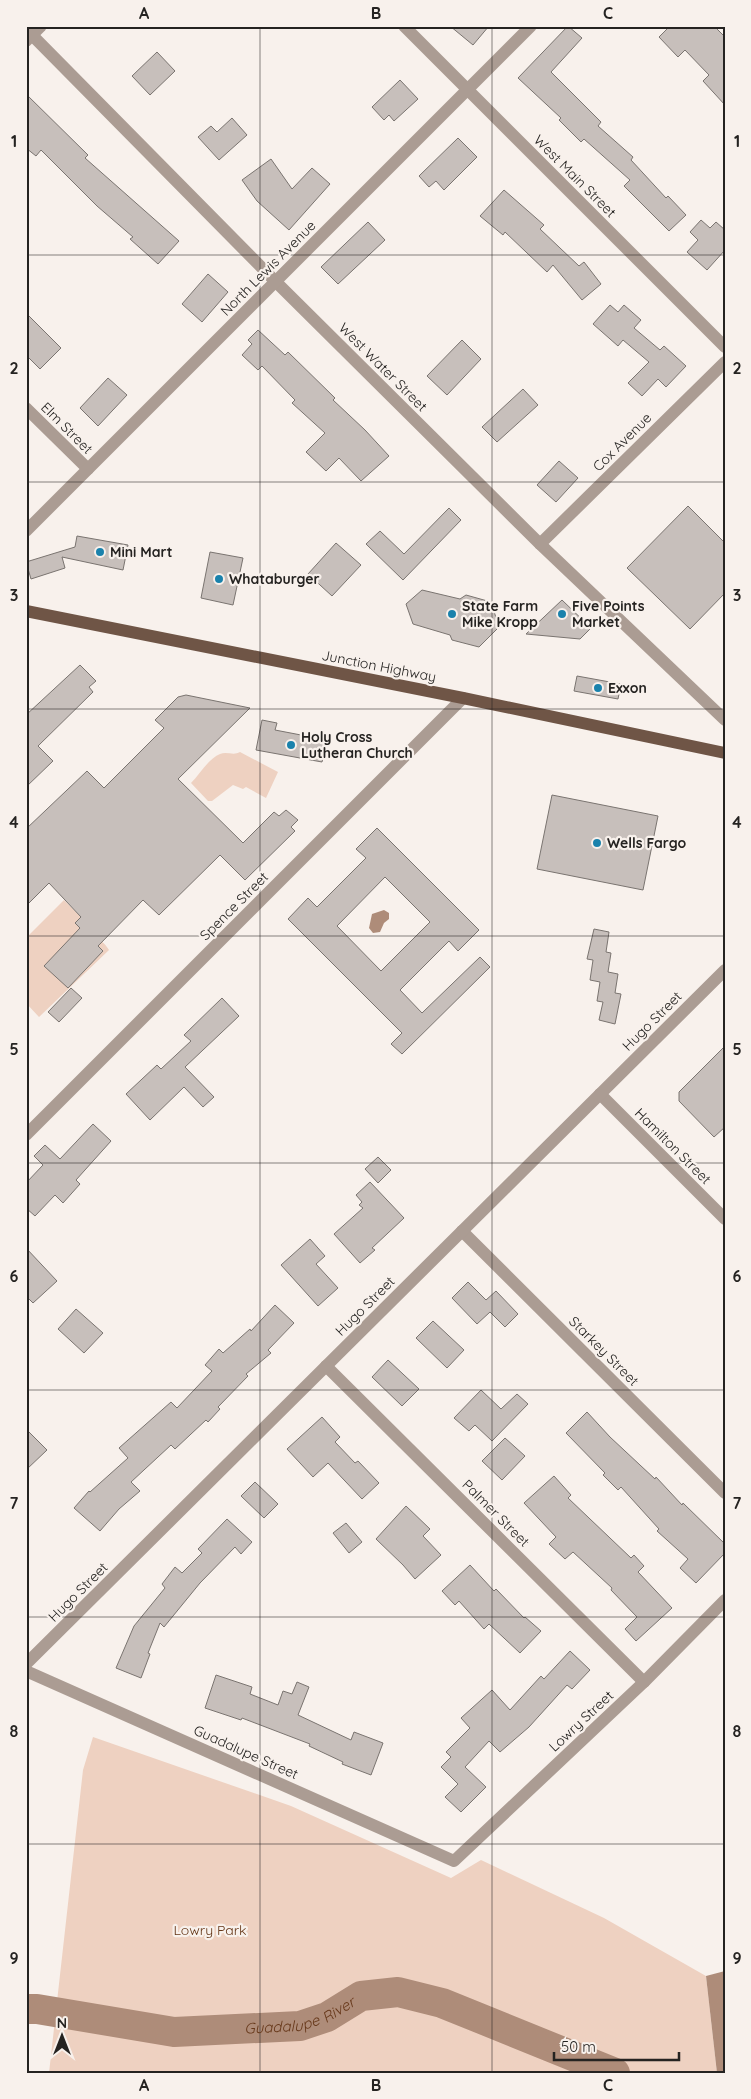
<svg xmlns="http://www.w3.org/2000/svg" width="751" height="2099" font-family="Quicksand,sans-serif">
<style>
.green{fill:#eed1c1}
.water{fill:#ae8c79}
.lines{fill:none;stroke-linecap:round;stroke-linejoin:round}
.river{stroke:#ae8c79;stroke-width:30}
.building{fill:#c7bfbb;stroke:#7a7470;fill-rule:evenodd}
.minor{stroke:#ab9c93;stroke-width:12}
.major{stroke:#6f5546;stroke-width:12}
.grid{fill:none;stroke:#252321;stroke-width:1;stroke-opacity:0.55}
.poi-dot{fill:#1a82ac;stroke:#f8f1ec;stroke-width:2}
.labels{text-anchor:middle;stroke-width:4.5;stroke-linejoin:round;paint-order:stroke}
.street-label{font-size:14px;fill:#252321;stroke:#f8f1ec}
.poi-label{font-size:14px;font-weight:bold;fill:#252321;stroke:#f8f1ec;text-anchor:start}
.park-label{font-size:14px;fill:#653617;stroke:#f8f1ec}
.water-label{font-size:15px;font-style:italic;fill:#67381a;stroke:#f8f1ec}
.neatline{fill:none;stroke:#252321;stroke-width:2}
.grid-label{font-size:16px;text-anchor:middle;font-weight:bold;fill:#252321}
</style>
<rect width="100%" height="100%" fill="#f8f1ec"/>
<!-- green -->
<g class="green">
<path d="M240 752 278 772 266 798 246 787 243 789 233 785 212 801H208L191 783C200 774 208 759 220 754 227 751 233 756 240 752Z"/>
<path d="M64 900 81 917 75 923C86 934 101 936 109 950L39 1017 26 1003V938Z"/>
<polygon points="93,1737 291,1806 451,1878 481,1860 604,1918 706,1976 717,2073 49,2073 83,1770"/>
</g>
<!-- water -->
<g class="water">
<polygon points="384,910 389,913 389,919 384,923 380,932 373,933 369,928 372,914"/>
<polygon points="725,1971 725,2073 717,2073 706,1976"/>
</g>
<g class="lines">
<!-- river -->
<path class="river" id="s1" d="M26 2009H37L174 2032 300 2026 327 2017 361 1996 398 1992 442 2003 615 2073"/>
</g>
<!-- building -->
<g class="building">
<polygon points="450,26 489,26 473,45"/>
<polygon points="568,26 582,38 551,72 601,122 598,126 633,157 631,160 666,198 668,196 686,215 669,231 624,186 630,180 584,139 581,142 559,120 561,118 518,78"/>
<polygon points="670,26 714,26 725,37 725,105 703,81 709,75 685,50 678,57 659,37"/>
<polygon points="157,52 175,71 150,95 132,76"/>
<polygon points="400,80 418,99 394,121 389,115 384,120 372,107"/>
<polygon points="26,94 88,155 85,158 179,241 158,264 130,239 133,237 97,206 41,150 36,156 26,148"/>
<polygon points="232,118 247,135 219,160 198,137 211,126 217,132"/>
<polygon points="458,138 477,157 444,190 436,181 429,187 419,176"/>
<polygon points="271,159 292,189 312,168 330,184 289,230 257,201 242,180"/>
<polygon points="504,190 544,225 540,229 579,266 584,262 601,284 582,300 553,265 547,272 505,232 503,235 480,216"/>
<polygon points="701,220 710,228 716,222 725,230 725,250 707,270 687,252 698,240 690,232"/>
<polygon points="368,222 385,240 338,284 321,267"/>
<polygon points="208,274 228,292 202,322 182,304"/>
<polygon points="610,305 618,312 624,305 641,320 634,328 660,350 664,346 686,366 666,387 658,379 642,396 628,383 649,362 623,340 618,346 593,324"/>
<polygon points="26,313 61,348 40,369 26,355"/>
<polygon points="258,330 285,355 288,352 335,398 333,400 365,430 389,456 361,481 339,458 326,471 306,452 325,433 292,403 295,400 262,366 258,370 242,355 252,344 248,340"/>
<polygon points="462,340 481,359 447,395 427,376"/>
<polygon points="108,378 127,395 98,426 80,408"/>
<polygon points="523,389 538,405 497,442 482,427"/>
<polygon points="559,461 578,478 556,502 537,485"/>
<polygon points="688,506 725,543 725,593 690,629 627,568"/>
<polygon points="449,508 461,520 403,580 366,544 380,531 404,554"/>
<polygon points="77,536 128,545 123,570 62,557 65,568 31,579 26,562 75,547"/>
<polygon points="336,543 361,565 332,596 308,574"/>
<polygon points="210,552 243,558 233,605 201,598"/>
<polygon points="422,590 460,599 466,595 491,602 499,627 479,647 452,640 450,635 413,624 406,604"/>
<polygon points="562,600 591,628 580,639 526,634"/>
<polygon points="80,665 96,681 89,687 93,692 38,746 53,761 26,787 26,715"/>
<polygon points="577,676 621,684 618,699 574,691"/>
<polygon points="186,695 250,708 178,779 243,843 274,812 279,816 286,810 298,820 291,827 295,831 245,880 220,855 159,915 143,900 98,946 103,951 68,988 44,966 80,928 75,923 81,917 49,883 26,906 26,829 87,771 104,788 164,728 155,720 178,697"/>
<polygon points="262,720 277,723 275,730 327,740 322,762 256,750"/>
<polygon points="552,795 658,816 643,890 537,869"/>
<path d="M377 828 479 930 458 951 449 941 400 990 422 1013 480 957 490 967 402 1054 391 1044 402 1033 288 919 308 898 317 907 366 858 356 849ZM385 877 430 922 381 971 337 926Z"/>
<polygon points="594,929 609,932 606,952 611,953 608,972 618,974 615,993 621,994 615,1024 599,1020 603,1002 597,1001 600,982 590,980 593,960 587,959"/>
<polygon points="71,988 82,998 59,1022 48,1012"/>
<polygon points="222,998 239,1016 185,1067 214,1097 203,1107 184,1087 150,1120 126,1094 157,1065 161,1069 191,1041 184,1035"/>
<polygon points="725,1046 725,1127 714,1137 679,1101 679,1092"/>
<polygon points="93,1124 111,1141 76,1180 80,1184 63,1203 55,1195 35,1216 26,1208 26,1183 43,1165 34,1156 45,1145 60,1159"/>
<polygon points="378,1157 391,1170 378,1183 365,1169"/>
<polygon points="370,1182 404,1218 372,1248 375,1250 360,1263 334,1234 363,1208 359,1205 362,1202 356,1195"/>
<polygon points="310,1239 325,1256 316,1264 338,1288 318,1306 281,1265"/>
<polygon points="26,1248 57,1281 33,1303 26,1296"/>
<polygon points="468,1282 486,1300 496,1291 518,1314 505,1327 490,1312 477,1324 452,1298"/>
<polygon points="275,1305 294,1323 268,1350 271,1353 246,1374 248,1376 218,1407 220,1409 208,1422 206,1420 175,1449 171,1445 131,1482 140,1491 119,1509 100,1531 74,1508 89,1491 90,1492 128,1458 119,1448 171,1402 177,1408 212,1371 205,1365 219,1349 223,1353 250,1329 251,1331"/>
<polygon points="76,1309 103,1333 84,1353 58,1329"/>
<polygon points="433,1321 464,1350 447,1368 416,1338"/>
<polygon points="388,1360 419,1389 402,1406 372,1377"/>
<polygon points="481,1390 501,1409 517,1394 528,1404 492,1441 475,1425 469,1431 454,1418"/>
<polygon points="587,1412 610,1437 655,1479 656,1477 682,1505 683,1503 725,1544 725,1553 696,1583 680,1568 688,1559 657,1531 659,1529 621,1487 618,1490 603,1475 605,1473 566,1433"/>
<polygon points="322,1417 340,1437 335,1442 355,1463 358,1461 379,1483 362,1499 328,1463 313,1477 287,1449"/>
<polygon points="26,1429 47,1450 26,1470"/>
<polygon points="505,1438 525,1456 502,1480 482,1461"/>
<polygon points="554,1476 571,1495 568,1498 631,1558 634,1555 644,1566 638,1572 672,1608 636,1641 625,1629 637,1617 611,1590 612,1588 573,1552 565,1559 549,1544 556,1537 524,1503"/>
<polygon points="255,1482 278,1504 264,1518 241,1496"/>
<polygon points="406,1506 430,1529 423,1536 441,1555 415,1579 403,1565 376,1539"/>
<polygon points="227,1519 252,1542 241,1554 235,1547 200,1583 164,1627 160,1623 148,1653 150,1654 141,1678 116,1668 134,1626 165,1588 162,1584 175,1567 182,1573 202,1553 198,1549"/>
<polygon points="346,1523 362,1542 349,1553 333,1533"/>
<polygon points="470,1565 494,1591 496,1589 524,1618 525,1617 541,1631 520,1653 489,1624 484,1629 459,1601 455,1605 442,1591"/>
<polygon points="570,1651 590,1670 572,1689 567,1685 529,1727 500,1752 489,1741 465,1767 486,1787 461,1812 445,1797 458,1784 441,1767 451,1757 446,1752 470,1728 461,1718 492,1690 510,1710 541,1676 544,1679"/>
<polygon points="216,1675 252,1687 250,1694 278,1705 283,1691 292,1694 297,1682 309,1687 298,1715 351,1740 354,1732 383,1743 371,1775 342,1764 343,1762 309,1746 310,1744 242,1718 241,1720 205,1708"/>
</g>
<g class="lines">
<!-- minor -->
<g class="minor">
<polyline points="404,26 725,347"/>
<polyline points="26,29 275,281 540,544 725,720"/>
<polyline points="26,41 41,26"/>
<polyline points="26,408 88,469"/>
<polyline points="26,531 531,26"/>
<polyline points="540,544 725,362"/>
<polyline points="600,1094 725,1219"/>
<polyline points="26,1135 463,698"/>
<polyline points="462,1231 725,1493"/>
<polyline points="326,1366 644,1682"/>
<polyline points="26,1664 725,970"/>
<polyline points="26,1671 454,1861 644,1682 725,1600"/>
</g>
<!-- major -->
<polyline class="major" points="26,611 463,698 725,753"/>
</g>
<!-- grid -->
<path class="grid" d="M260 26V2073M492 26V2073M26 255H725M26 482H725M26 709H725M26 936H725M26 1163H725M26 1390H725M26 1617H725M26 1844H725"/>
<!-- markers -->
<g class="poi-dot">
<circle cx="100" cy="552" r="5"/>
<circle cx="219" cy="579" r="5"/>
<circle cx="452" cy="614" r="5"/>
<circle cx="562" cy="614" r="5"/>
<circle cx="598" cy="688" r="5"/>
<circle cx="291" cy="745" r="5"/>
<circle cx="597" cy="843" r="5"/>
</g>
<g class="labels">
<!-- street labels -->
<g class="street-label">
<text transform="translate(575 176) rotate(45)" y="5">West Main Street</text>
<text transform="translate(268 268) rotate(-45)" y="5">North Lewis Avenue</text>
<text transform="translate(383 367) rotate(45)" y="5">West Water Street</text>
<text transform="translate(67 428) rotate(45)" y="5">Elm Street</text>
<text transform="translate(622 442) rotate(-45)" y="5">Cox Avenue</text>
<text transform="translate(379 666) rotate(11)" y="5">Junction Highway</text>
<text transform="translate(234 906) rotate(-45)" y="5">Spence Street</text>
<text transform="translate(652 1021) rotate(-45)" y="5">Hugo Street</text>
<text transform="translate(673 1146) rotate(45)" y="5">Hamilton Street</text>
<text transform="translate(365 1306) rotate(-45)" y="5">Hugo Street</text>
<text transform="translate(604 1351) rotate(45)" y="5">Starkey Street</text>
<text transform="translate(496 1513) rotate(45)" y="5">Palmer Street</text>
<text transform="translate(78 1592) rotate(-45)" y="5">Hugo Street</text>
<text transform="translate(581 1721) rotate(-43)" y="5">Lowry Street</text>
<text transform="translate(246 1752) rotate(24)" y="5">Guadalupe Street</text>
</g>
<!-- poi labels -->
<g class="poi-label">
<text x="110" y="557">Mini Mart</text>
<text x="229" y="584">Whataburger</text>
<text x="462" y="611">State Farm<tspan x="462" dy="16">Mike Kropp</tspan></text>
<text x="572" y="611">Five Points<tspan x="572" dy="16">Market</tspan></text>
<text x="608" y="693">Exxon</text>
<text x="301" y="742">Holy Cross<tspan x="301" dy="16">Lutheran Church</tspan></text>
<text x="607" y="848">Wells Fargo</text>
</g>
<!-- park labels -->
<g class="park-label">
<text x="210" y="1935">Lowry Park</text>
</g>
<!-- water labels -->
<g class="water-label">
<text dy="5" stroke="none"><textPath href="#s1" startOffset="278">Guadalupe River</textPath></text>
</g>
</g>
<!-- border -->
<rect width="751" height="2099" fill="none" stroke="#f8f1ec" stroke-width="55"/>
<!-- north arrow -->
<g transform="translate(62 2036)" stroke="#f8f1ec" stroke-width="4" paint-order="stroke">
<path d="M0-4L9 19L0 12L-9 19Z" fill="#252321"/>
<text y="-8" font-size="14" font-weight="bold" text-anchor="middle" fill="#252321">N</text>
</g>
<!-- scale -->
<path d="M554 2052v8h125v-8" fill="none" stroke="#252321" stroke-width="2.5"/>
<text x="561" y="2052" font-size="15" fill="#252321" stroke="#f8f1ec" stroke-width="4" paint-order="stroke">50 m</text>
<rect x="28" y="28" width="696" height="2044" class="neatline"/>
<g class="grid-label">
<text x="144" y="19">A</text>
<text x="376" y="19">B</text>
<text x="608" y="19">C</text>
<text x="14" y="147">1</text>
<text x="737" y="147">1</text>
<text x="14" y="374">2</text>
<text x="737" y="374">2</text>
<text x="14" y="601">3</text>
<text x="737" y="601">3</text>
<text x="14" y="828">4</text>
<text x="737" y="828">4</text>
<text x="14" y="1055">5</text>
<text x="737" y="1055">5</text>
<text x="14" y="1282">6</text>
<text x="737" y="1282">6</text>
<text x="14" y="1509">7</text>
<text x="737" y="1509">7</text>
<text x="14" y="1737">8</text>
<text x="737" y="1737">8</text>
<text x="14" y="1964">9</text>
<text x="737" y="1964">9</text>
<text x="144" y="2091">A</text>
<text x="376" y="2091">B</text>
<text x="608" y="2091">C</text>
</g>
</svg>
